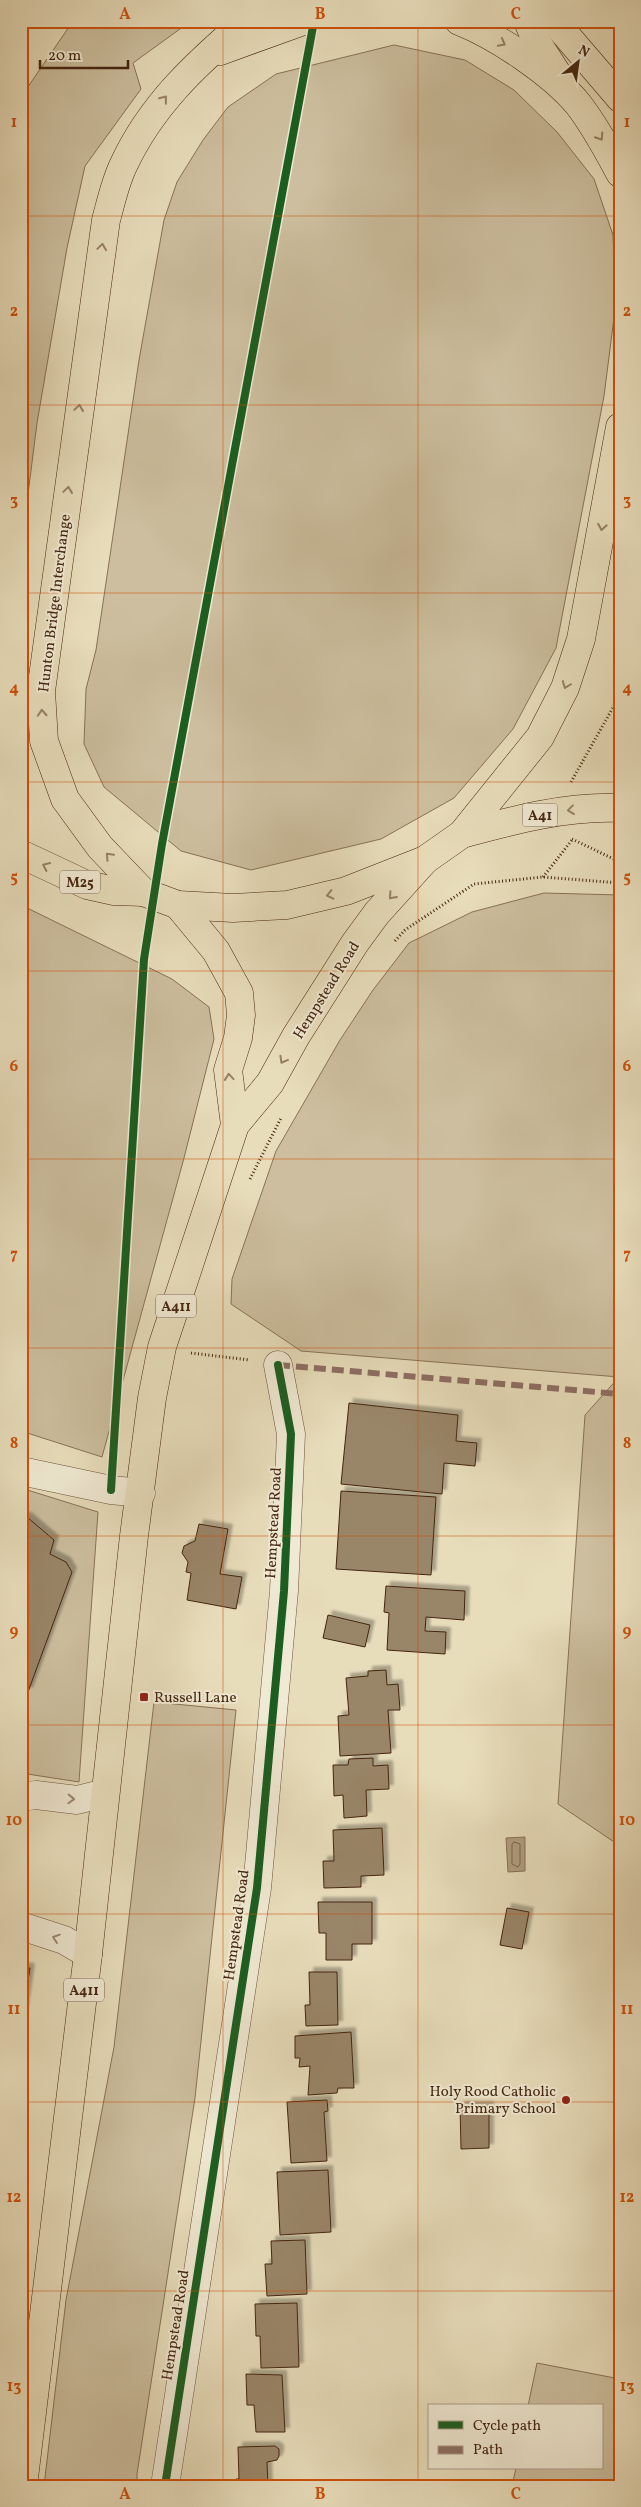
<svg xmlns="http://www.w3.org/2000/svg" width="641" height="2507" font-family="Vollkorn,serif">
<style>
.green{fill:#ccbe9e;stroke:#887256}
.water{fill:#b09e81;stroke:#856e53}
.lines{fill:none;stroke-linecap:round;stroke-linejoin:round}
.shore{stroke:#7a6248;stroke-width:1}
.building{fill:#998568;stroke:#44250f;filter:url(#shadow)}
.minor-casing{stroke:#6d533a;stroke-width:29}
.major-casing{stroke:#44250f;stroke-width:29}
.highway-casing{stroke:#44250f;stroke-width:29}
.path{stroke:#44250f;stroke-width:3;stroke-dasharray:1 2.5;stroke-linecap:butt}
.minor{stroke:#f0e9d3;stroke-width:28}
.major{stroke:#e8ddbb;stroke-width:28}
.highway{stroke:#e8ddbb;stroke-width:28}
.quiet{stroke:#8d6e63;stroke-width:6;stroke-dasharray:12 6;stroke-linecap:butt}
.cycleway-casing{stroke:#f0e9d3;stroke-width:11}
.cycleway{stroke:#1b5e20;stroke-width:8}
.oneway{stroke:#968165}
.oneway2{stroke:#9a8771}
.grid{fill:none;stroke:#cf510c;stroke-width:1;stroke-opacity:0.55}
.poi-dot{fill:#8f2418;stroke:#f0e9d3;stroke-width:2}
.labels{text-anchor:middle;stroke-width:4;stroke-linejoin:round;paint-order:stroke}
.shield{fill:#f0e9d3;stroke:#78604a;stroke-width:1}
.shield-label{font-size:14px;font-weight:bold;fill:#44250f}
.street-label{font-size:15px;fill:#44250f;stroke:#f0e9d3}
.poi-label{font-size:15px;fill:#44250f;stroke:#f0e9d3;text-anchor:start}
.neatline{fill:none;stroke:#cf510c;stroke-width:2}
.grid-label{font-size:16px;text-anchor:middle;font-weight:bold;fill:#cf510c}
</style>
<defs>
<filter id="shadow"><feDropShadow dx="4.5" dy="-4.5" stdDeviation="1" flood-color="#0004"/></filter>
</defs>
<rect width="100%" height="100%" fill="#e8ddbb"/>
<filter id="stains"><feTurbulence type="fractalNoise" baseFrequency=".004" numOctaves="4"/><feColorMatrix values="0 0 0 0 .2 0 0 0 0 .09 0 0 0 0 .02 0 0 0 .5 -.17"/></filter>
<radialGradient id="worn" r=".72"><stop offset=".6" stop-color="#630" stop-opacity="0"/><stop offset="1" stop-color="#630" stop-opacity=".3"/></radialGradient>
<!-- green -->
<g class="green">
<polygon points="73,21 191,21 133,63 141,89 85,166 67,248 37,423 27,502 21,515 21,97"/>
<polygon points="394,45 465,60 514,90 557,132 594,179 613,235 616,302 604,396 556,648 513,729 454,798 381,839 251,870 181,851 104,787 84,744 86,689 96,650 139,360 164,220 177,182 203,140 228,107 276,74"/>
<polygon points="544,893 620,895 620,1846 558,1804 585,1415 619,1377 301,1351 231,1304 232,1279 276,1151 340,1040 373,990 409,943 472,912"/>
<polygon points="21,905 172,979 209,1007 214,1039 184,1158 102,1457 21,1431"/>
<polygon points="21,1488 98,1512 79,1782 21,1773"/>
<polygon points="154,1702 236,1710 195,2098 137,2474 137,2486 44,2486 66,2300 114,2047"/>
<polygon points="537,2363 620,2379 620,2486 512,2486 516,2468 602,2468 602,2406 528,2406"/>
</g>
<!-- water -->
<polygon class="water" points="525,1837 525,1871 508,1872 506,1838"/>
<g class="lines">
<!-- shore -->
<polygon class="shore" points="514,1842 520,1844 520,1864 518,1867 512,1864 512,1845"/>
</g>
<!-- building -->
<g class="building">
<polygon points="349,1403 458,1415 456,1441 477,1443 475,1466 444,1463 442,1494 341,1484"/>
<polygon points="341,1491 436,1497 431,1575 336,1569"/>
<polygon points="21,1517 27,1517 54,1540 50,1554 66,1562 72,1572 28,1692 21,1690"/>
<polygon points="199,1524 228,1529 220,1574 242,1577 236,1609 187,1600 191,1573 186,1572 188,1562 182,1553 184,1546 195,1541"/>
<polygon points="386,1586 465,1591 464,1620 426,1617 425,1631 446,1632 445,1654 387,1650 389,1613 384,1612"/>
<polygon points="328,1615 370,1625 365,1647 323,1638"/>
<polygon points="386,1670 387,1685 398,1684 400,1710 388,1710 391,1753 340,1756 338,1716 349,1715 346,1678 368,1676 368,1671"/>
<polygon points="373,1758 373,1766 388,1765 389,1789 366,1790 367,1816 344,1818 343,1795 334,1796 333,1765 348,1765 349,1759"/>
<polygon points="382,1828 384,1875 361,1876 361,1887 324,1888 323,1861 334,1861 333,1830"/>
<polygon points="318,1902 372,1902 372,1944 352,1944 352,1960 326,1960 326,1933 319,1933"/>
<polygon points="507,1908 529,1912 522,1949 500,1945"/>
<polygon points="21,1967 30,1968 21,2028"/>
<polygon points="309,1972 337,1972 338,2025 306,2026 305,2005 310,2005"/>
<polygon points="351,2032 354,2088 338,2088 337,2093 308,2095 310,2066 299,2067 300,2058 295,2058 295,2036"/>
<polygon points="327,2100 328,2111 324,2112 327,2161 291,2163 287,2102"/>
<polygon points="460,2106 489,2106 489,2148 461,2149"/>
<polygon points="328,2170 331,2232 280,2235 277,2172"/>
<polygon points="305,2240 307,2294 267,2296 265,2264 272,2264 271,2241"/>
<polygon points="297,2303 299,2367 261,2368 260,2336 256,2336 255,2304"/>
<polygon points="246,2374 282,2375 285,2432 256,2432 254,2405 247,2405"/>
<polygon points="275,2446 279,2449 279,2456 277,2460 267,2462 268,2486 236,2486 236,2479 239,2479 238,2447"/>
</g>
<g class="lines">
<!-- minor casing -->
<g class="minor-casing">
<g id="minor">
<polyline points="21,1471 111,1490 141,1493"/>
<polyline points="21,1797 36,1795 77,1800 105,1793"/>
<polyline points="21,1926 64,1940 88,1954"/>
<polyline points="165,2486 257,1888 284,1591 291,1434 278,1365"/>
</g>
</g>
<!-- major casing -->
<g class="major-casing">
<g id="major">
<polyline points="178,905 216,951 239,993 241,1015 238,1038 228,1070 235,1125"/>
<polyline points="23,2486 88,1954 134,1536 152,1398 162,1347 235,1125 270,1083 296,1036 355,943 377,913 425,860"/>
</g>
</g>
<!-- highway casing -->
<g class="highway-casing">
<g id="highway">
<path d="M246 21C196 64 151 105 123 166 115 183 111 202 106 220L41 691 44 741 65 799 100 847 143 892 178 905 233 908 287 905 346 891 425 860 462 834 540 737 565 688 581 639 620 427"/>
<path d="M459 21C497 36 552 73 578 104 595 126 607 149 620 173"/>
<polyline points="528,21 536,41 558,75"/>
<polyline points="554,21 620,98"/>
<polyline points="220,51 303,21"/>
<path d="M462 834C514 820 565 806 620 808"/>
<polyline points="21,854 87,885 114,891 143,892"/>
</g>
</g>
<!-- path -->
<g class="path">
<polyline points="571,782 615,704 620,682"/>
<polyline points="572,839 620,862"/>
<polyline points="543,877 572,840"/>
<polyline points="395,941 405,930 474,884 543,877 620,883"/>
<polyline points="250,1179 281,1118"/>
<polyline points="191,1353 250,1360"/>
</g>
<!-- minor -->
<use href="#minor" class="minor"/>
<!-- major -->
<use href="#major" class="major"/>
<!-- highway -->
<use href="#highway" class="highway"/>
<!-- quiet -->
<polyline class="quiet" points="278,1365 620,1394"/>
<!-- cycleway casing -->
<g class="cycleway-casing">
<g id="cycleway">
<polyline points="111,1490 144,959 162,844 314,21"/>
<polyline points="165,2486 257,1888 284,1591 291,1434 278,1365"/>
</g>
</g>
<!-- cycleway -->
<use href="#cycleway" class="cycleway"/>
</g>
<!-- one-way arrows -->
<defs><path id="oneway-chevron" d="M-2-3.5L2.5 0L-2 3.5" fill="none" stroke-width="1.6" stroke-linecap="round" stroke-linejoin="round" transform="scale(1.25)"/></defs>
<g class="oneway">
<use href="#oneway-chevron" transform="translate(502 43) rotate(28)"/>
<use href="#oneway-chevron" transform="translate(164 99) rotate(-51)"/>
<use href="#oneway-chevron" transform="translate(600 137) rotate(57)"/>
<use href="#oneway-chevron" transform="translate(102 247) rotate(-82)"/>
<use href="#oneway-chevron" transform="translate(79 408) rotate(-82)"/>
<use href="#oneway-chevron" transform="translate(68 490) rotate(-82)"/>
<use href="#oneway-chevron" transform="translate(602 527) rotate(100)"/>
<use href="#oneway-chevron" transform="translate(566 685) rotate(111)"/>
<use href="#oneway-chevron" transform="translate(42 713) rotate(-93)"/>
<use href="#oneway-chevron" transform="translate(571 810) rotate(173)"/>
<use href="#oneway-chevron" transform="translate(109 856) rotate(-133)"/>
<use href="#oneway-chevron" transform="translate(46 866) rotate(-155)"/>
<use href="#oneway-chevron" transform="translate(330 895) rotate(167)"/>
<use href="#oneway-chevron" transform="translate(392 896) rotate(132)"/>
<use href="#oneway-chevron" transform="translate(283 1060) rotate(119)"/>
<use href="#oneway-chevron" transform="translate(229 1077) rotate(-95)"/>
</g>
<g class="oneway2">
<use href="#oneway-chevron" transform="translate(71 1799) rotate(2)"/>
<use href="#oneway-chevron" transform="translate(56 1938) rotate(-161)"/>
</g>
<!-- grid -->
<path class="grid" d="M223 21V2486M418 21V2486M21 216H620M21 405H620M21 593H620M21 782H620M21 971H620M21 1159H620M21 1348H620M21 1536H620M21 1725H620M21 1914H620M21 2102H620M21 2291H620"/>
<!-- markers -->
<g class="poi-dot">
<rect x="139" y="1692" width="10" height="10" rx="2.5"/>
<circle cx="566" cy="2100" r="5"/>
</g>
<g class="labels">
<!-- shield labels -->
<g class="shield">
<rect x="522.5" y="803.5" width="35" height="23" rx="4"/>
<rect x="60" y="870.5" width="40" height="23" rx="4"/>
<rect x="156" y="1294.5" width="40" height="23" rx="4"/>
<rect x="64" y="1978.5" width="40" height="23" rx="4"/>
</g>
<g class="shield-label">
<text x="540" y="820">A41</text>
<text x="80" y="887">M25</text>
<text x="176" y="1311">A411</text>
<text x="84" y="1995">A411</text>
</g>
<!-- street labels -->
<g class="street-label">
<text transform="translate(54 603) rotate(-83)" y="5">Hunton Bridge Interchange</text>
<text transform="translate(326 990) rotate(-58)" y="5">Hempstead Road</text>
<text transform="translate(273 1523) rotate(-87)" y="5">Hempstead Road</text>
<text transform="translate(236 1925) rotate(-82)" y="5">Hempstead Road</text>
<text transform="translate(175 2325) rotate(-81)" y="5">Hempstead Road</text>
</g>
<!-- poi labels -->
<g class="poi-label">
<text x="154" y="1702">Russell Lane</text>
<text x="556" y="2096" text-anchor="end">Holy Rood Catholic<tspan x="556" dy="17">Primary School</tspan></text>
</g>
</g>
<!-- margin -->
<rect width="641" height="2507" fill="none" stroke="#e8ddbb" stroke-width="55"/>
<!-- legend -->
<rect x="428" y="2404" width="175" height="65" fill="#f0e9d3" stroke="#ab9b85"/>
<rect x="438" y="2421" width="25" height="8" fill="#1b5e20" stroke="#ab9b85"/>
<text x="473" y="2430" font-size="15" fill="#44250f">Cycle path</text>
<rect x="438" y="2446" width="25" height="8" fill="#8d6e63" stroke="#ab9b85"/>
<text x="473" y="2454" font-size="15" fill="#44250f">Path</text>
<!-- north arrow -->
<g transform="translate(578 62) rotate(29)" stroke="#f0e9d3" stroke-width="4" paint-order="stroke">
<path d="M0-4L9 19L0 12L-9 19Z" fill="#44250f"/>
<text y="-8" font-size="14" font-weight="bold" text-anchor="middle" fill="#44250f">N</text>
</g>
<!-- scale -->
<path d="M40 60v8h88v-8" fill="none" stroke="#44250f" stroke-width="2.5"/>
<text x="48" y="60" font-size="15" fill="#44250f" stroke="#f0e9d3" stroke-width="4" paint-order="stroke">20 m</text>
<rect x="28" y="28" width="586" height="2452" class="neatline"/>
<g class="grid-label">
<text x="125" y="19">A</text>
<text x="320" y="19">B</text>
<text x="516" y="19">C</text>
<text x="14" y="127">1</text>
<text x="627" y="127">1</text>
<text x="14" y="316">2</text>
<text x="627" y="316">2</text>
<text x="14" y="505">3</text>
<text x="627" y="505">3</text>
<text x="14" y="693">4</text>
<text x="627" y="693">4</text>
<text x="14" y="882">5</text>
<text x="627" y="882">5</text>
<text x="14" y="1071">6</text>
<text x="627" y="1071">6</text>
<text x="14" y="1259">7</text>
<text x="627" y="1259">7</text>
<text x="14" y="1448">8</text>
<text x="627" y="1448">8</text>
<text x="14" y="1636">9</text>
<text x="627" y="1636">9</text>
<text x="14" y="1825">10</text>
<text x="627" y="1825">10</text>
<text x="14" y="2014">11</text>
<text x="627" y="2014">11</text>
<text x="14" y="2202">12</text>
<text x="627" y="2202">12</text>
<text x="14" y="2391">13</text>
<text x="627" y="2391">13</text>
<text x="125" y="2499">A</text>
<text x="320" y="2499">B</text>
<text x="516" y="2499">C</text>
</g>
<rect width="100%" height="100%" filter="url(#stains)"/>
<rect width="100%" height="100%" fill="url(#worn)"/>
</svg>
